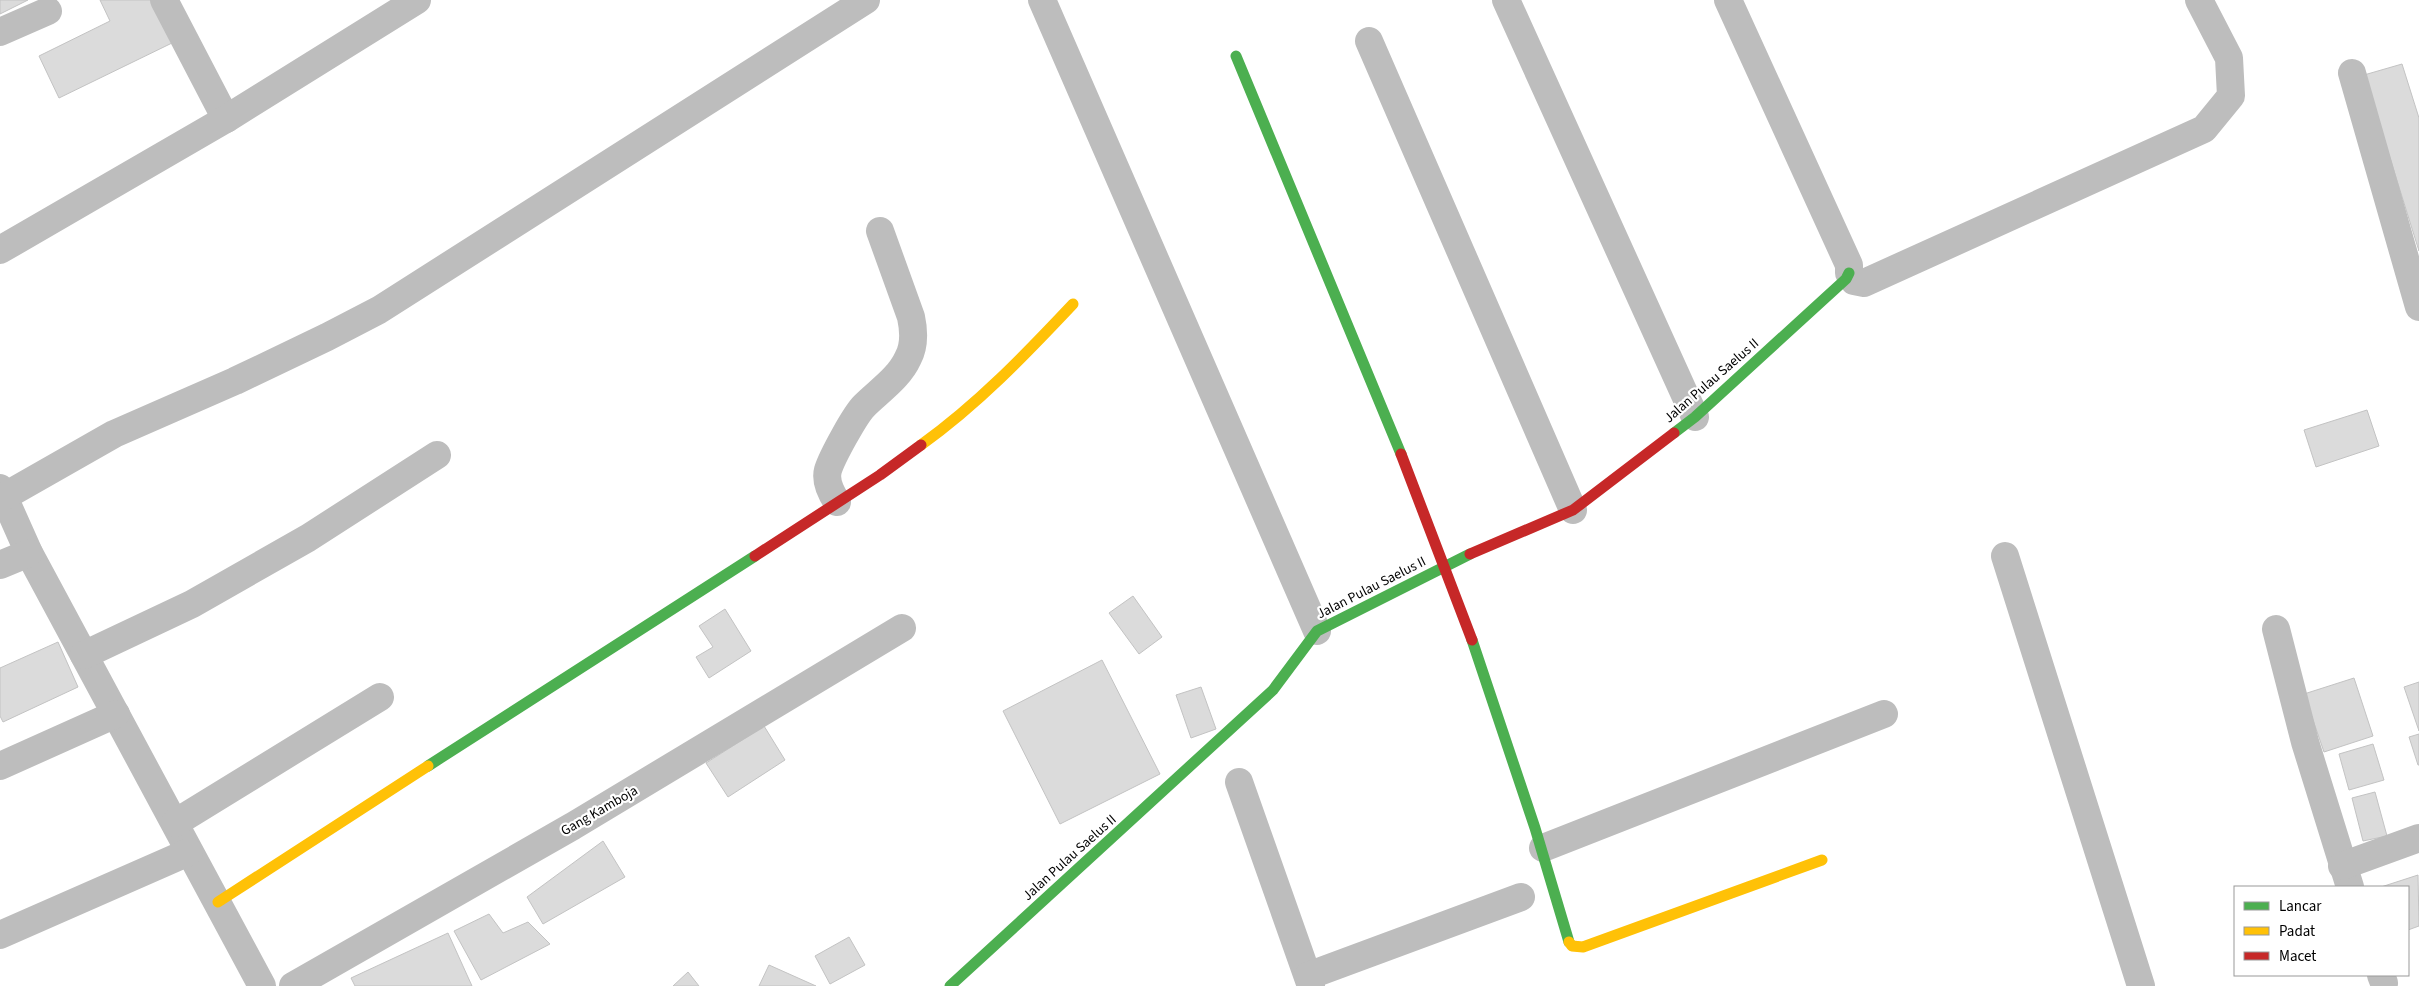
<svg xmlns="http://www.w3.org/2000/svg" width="2419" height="986" font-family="'Source Sans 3',sans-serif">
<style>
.building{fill:#dbdbdb;stroke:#c3c3c3}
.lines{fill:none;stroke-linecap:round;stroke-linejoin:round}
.street{stroke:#bdbdbd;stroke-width:28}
.fast{stroke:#4caf50;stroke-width:11}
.slow{stroke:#ffc107;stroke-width:11}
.jam{stroke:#c62828;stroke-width:11}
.labels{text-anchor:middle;stroke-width:4.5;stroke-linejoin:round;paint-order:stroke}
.street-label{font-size:14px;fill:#000;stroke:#fff}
</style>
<rect width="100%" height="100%" fill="#fff"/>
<!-- building -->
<g class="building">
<polygon points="0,0 28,0 0,14"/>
<polygon points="100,0 152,0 172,43 59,98 39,56 110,21"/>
<polygon points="2402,64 2419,118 2419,251 2364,75"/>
<polygon points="2367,410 2379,446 2316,467 2304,430"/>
<polygon points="1133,596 1162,637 1139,654 1109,613"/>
<polygon points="725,609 751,651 709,678 696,657 713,647 699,626"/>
<polygon points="58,642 78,687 3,722 0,716 0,668"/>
<polygon points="1102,660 1160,774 1060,824 1003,711"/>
<polygon points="2354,678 2373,736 2324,752 2304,694"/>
<polygon points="2419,682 2419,731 2404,687"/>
<polygon points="1201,687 1216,729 1191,738 1176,695"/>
<polygon points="764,726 785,760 728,797 706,763"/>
<polygon points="2419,734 2419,765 2418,765 2409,737"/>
<polygon points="2373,744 2384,780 2349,790 2339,754"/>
<polygon points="2375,792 2387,836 2363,841 2352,798"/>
<polygon points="603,841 625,877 543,924 527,897"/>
<polygon points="2418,875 2419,926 2408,930 2408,887 2381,887"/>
<polygon points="489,914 503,933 528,922 550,944 481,980 454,931"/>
<polygon points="448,933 472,986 355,986 351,978"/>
<polygon points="849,937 865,965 830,984 815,956"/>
<polygon points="769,965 816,986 759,986"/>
<polygon points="688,972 699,986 673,986"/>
</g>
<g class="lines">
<!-- street -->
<g class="street">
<polyline points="164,0 226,119"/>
<polyline points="1042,0 1317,631"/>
<polyline points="1506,0 1695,417"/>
<polyline points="1728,0 1849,265 1849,273 1854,281 1864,283 2204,129 2231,96 2229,58 2199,0"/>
<polyline points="0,32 48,11"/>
<polyline points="1369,41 1573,510"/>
<polyline points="2352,73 2419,307"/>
<polyline points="0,250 226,119 417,0"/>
<polyline points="0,488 29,553 262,986"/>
<polyline points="5,496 114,434 235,381 327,337 379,310 866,0"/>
<path d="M837 502C831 493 825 481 828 470 832 457 855 415 864 406 879 391 899 378 908 358 915 345 914 331 911 317L880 231"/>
<polyline points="2005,556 2141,986"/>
<polyline points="0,565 29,553"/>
<polyline points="2276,629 2305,742 2350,887"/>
<polyline points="84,655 192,604 308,538 437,455"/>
<polyline points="0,766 116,714"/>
<polyline points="1239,782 1311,986"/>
<polyline points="175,823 380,697"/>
<polyline points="1543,848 1884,714"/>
<polyline points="2342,866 2419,838"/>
<polyline points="0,935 189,852"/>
<polyline points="2381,975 2384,983"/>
<polyline points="1308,976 1521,897"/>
<polyline points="293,986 573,826 902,628"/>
</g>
<!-- fast -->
<g class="fast">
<polyline points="1236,56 1401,454"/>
<polyline points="1674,433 1695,417 1846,279 1849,273"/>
<polyline points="1472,640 1535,828 1569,942"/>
<polyline points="428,766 755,556"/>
<polyline points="950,986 1273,690 1317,631 1470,554"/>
</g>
<!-- slow -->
<g class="slow">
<path d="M921 445C978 404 1025 355 1073 304"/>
<polyline points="218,902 428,766"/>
<polyline points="1569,942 1572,946 1583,947 1822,860"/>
</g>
<!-- jam -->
<g class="jam">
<polyline points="1401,454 1472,640"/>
<polyline points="1470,554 1573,510 1674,433"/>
<polyline points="755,556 880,475 921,445"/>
</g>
</g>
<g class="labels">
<!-- street labels -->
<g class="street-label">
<text transform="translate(1711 380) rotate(-41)" y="5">Jalan Pulau Saelus II</text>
<text transform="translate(1371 587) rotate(-27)" y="5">Jalan Pulau Saelus II</text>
<text transform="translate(599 810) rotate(-30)" y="5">Gang Kamboja</text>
<text transform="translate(1069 857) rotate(-42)" y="5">Jalan Pulau Saelus II</text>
</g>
</g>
<!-- legend -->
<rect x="2234" y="886" width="175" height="90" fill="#ffffff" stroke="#999999"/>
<rect x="2244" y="902" width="25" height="8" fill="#4caf50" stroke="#999999"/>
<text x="2279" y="911" font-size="15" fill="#000000">Lancar</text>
<rect x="2244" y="927" width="25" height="8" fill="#ffc107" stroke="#999999"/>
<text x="2279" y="936" font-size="15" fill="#000000">Padat</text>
<rect x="2244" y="952" width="25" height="8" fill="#c62828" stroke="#999999"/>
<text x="2279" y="961" font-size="15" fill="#000000">Macet</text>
</svg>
